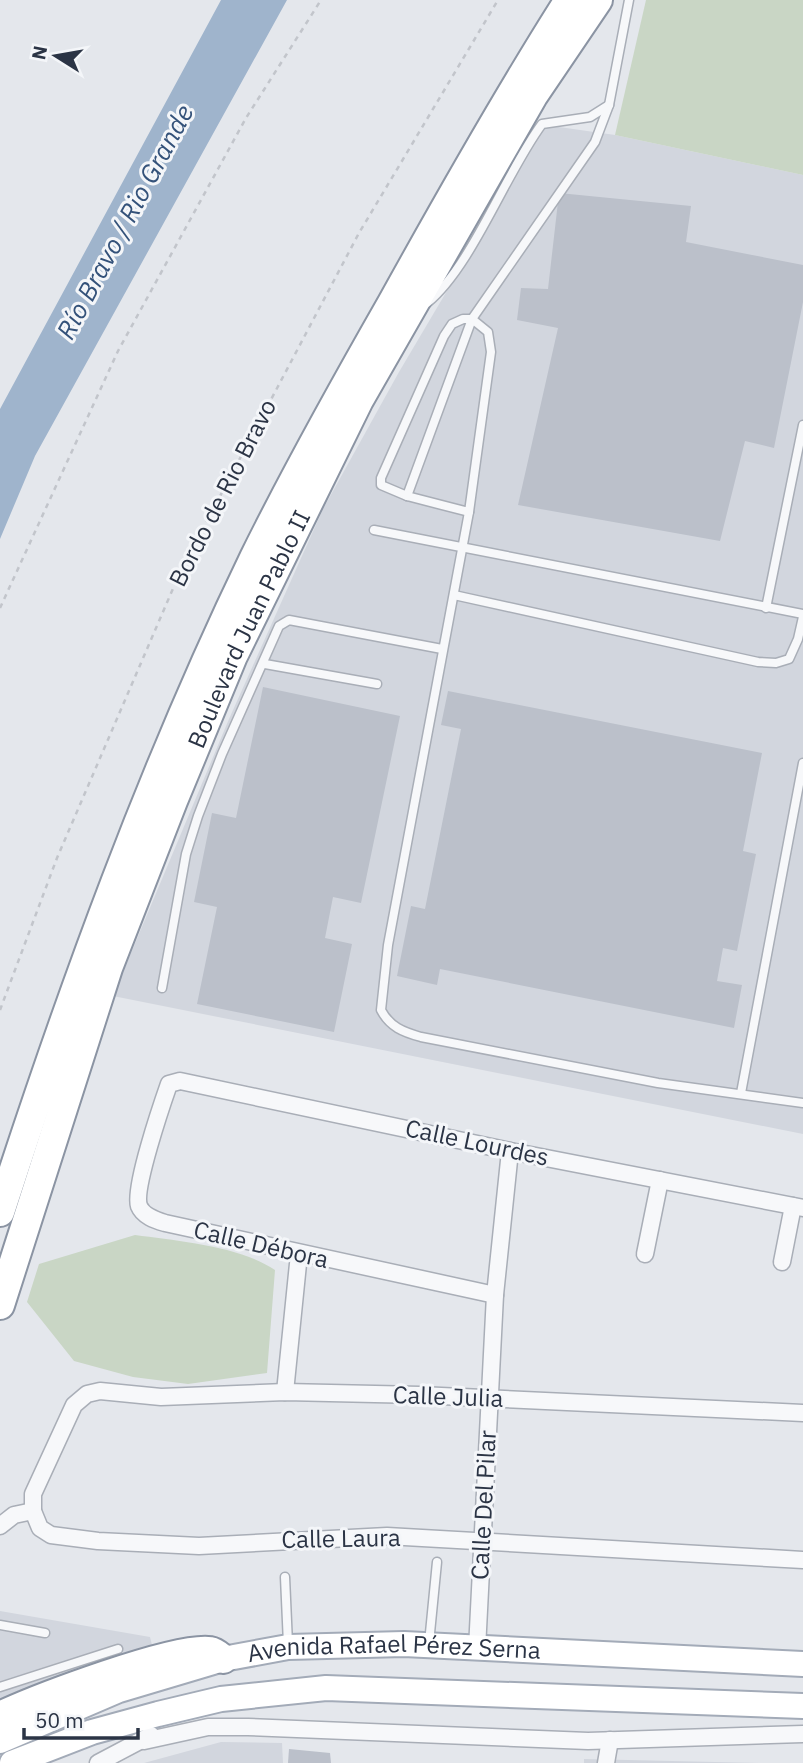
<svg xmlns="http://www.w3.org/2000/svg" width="803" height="1763" font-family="'IBM Plex Sans',sans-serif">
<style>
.built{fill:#d2d6de}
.green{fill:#c9d6c5}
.water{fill:#9fb4cc}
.building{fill:#bbc0ca}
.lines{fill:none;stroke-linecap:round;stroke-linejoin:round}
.lane-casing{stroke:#a9aeb7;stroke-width:11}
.street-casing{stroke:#a9aeb7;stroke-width:19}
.primary-casing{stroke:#a3abb8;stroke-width:28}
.highway-casing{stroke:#8b94a3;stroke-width:32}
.path{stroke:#c2c5cb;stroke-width:2.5;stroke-dasharray:5 5;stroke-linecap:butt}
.lane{stroke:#f7f8fa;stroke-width:8}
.street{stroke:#f7f8fa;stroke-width:16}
.primary{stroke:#fff;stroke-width:24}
.highway{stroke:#fff;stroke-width:28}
.labels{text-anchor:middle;stroke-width:6;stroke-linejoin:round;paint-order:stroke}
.street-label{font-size:24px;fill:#2b3445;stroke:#f4f6f9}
.water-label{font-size:26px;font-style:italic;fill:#34527a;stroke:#f4f6f9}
</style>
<rect width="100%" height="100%" fill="#e4e7ec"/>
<!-- built -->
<g class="built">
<polygon points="545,125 615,135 803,175 803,1134 113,996 229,719 323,509 399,372"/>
<polygon points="0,1611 150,1637 152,1645 76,1670 0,1701"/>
<polygon points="221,1742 282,1743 283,1763 144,1763"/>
<polygon points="584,1759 759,1763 584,1763"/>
</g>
<!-- green -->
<g class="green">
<polygon points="646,0 803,0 803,175 615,135"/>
<path d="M135 1235C178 1241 240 1246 275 1270L267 1373 188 1384 133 1377 74 1361 27 1302 39 1264Z"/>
</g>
<!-- water -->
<polygon class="water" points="221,0 287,0 35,456 0,539 0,409"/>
<!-- building -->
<g class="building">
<polygon points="559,193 691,206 686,242 803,265 803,302 774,448 745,441 720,541 518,505 558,328 517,320 521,288 548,289"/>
<polygon points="263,687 400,716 361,903 333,897 325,938 352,944 334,1032 197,1004 217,907 194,902 212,813 236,818"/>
<polygon points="448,691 762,753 743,851 756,854 737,951 723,948 717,981 742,985 734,1028 440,969 437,985 397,976 411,906 425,909 461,729 441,725"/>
<polygon points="289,1749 330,1753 331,1763 288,1763"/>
</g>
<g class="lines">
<!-- lane casing -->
<g class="lane-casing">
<g id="lane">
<path d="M427 303C472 266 505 174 542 124L590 117 609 105"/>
<polygon points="463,319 472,319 488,332 491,352 469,512 407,496 381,485 381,478 444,336 452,324"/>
<polyline points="407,496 472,319 595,142 609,105 629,0"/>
<path d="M469 512 388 945 381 1010C390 1027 403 1032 421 1037L658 1083 803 1103"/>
<polyline points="374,530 803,614"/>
<polyline points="454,595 758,662 776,663 789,659 798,639 803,617"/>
<polyline points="766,608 803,425"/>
<polyline points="265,664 377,684"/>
<polyline points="162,988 186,854 198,816 222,754 279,626 289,620 442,649"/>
<polyline points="741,1093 803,763"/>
<polyline points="285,1577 288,1644"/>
<polyline points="0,1625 45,1633"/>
<polyline points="429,1643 437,1562"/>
<polyline points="0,1687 118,1649"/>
</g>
</g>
<!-- street casing -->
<g class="street-casing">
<g id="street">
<polyline points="645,1254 660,1180"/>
<polyline points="782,1262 793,1206"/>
<path d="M495 1295 165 1223C155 1220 143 1216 139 1206 133 1189 162 1104 169 1084L180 1081 510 1151 803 1208"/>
<polyline points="285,1392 299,1254"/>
<polyline points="803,1413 420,1395 285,1392 161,1397 100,1391 87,1394 74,1405 33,1494 33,1511 40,1528 51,1535 98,1541 199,1546 387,1536 803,1560"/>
<polyline points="0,1526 14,1515 33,1511"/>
<polyline points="477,1649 495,1295 510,1151"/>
<polyline points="144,1741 208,1727 248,1727 588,1741 803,1734"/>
<polyline points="98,1763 151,1735"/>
<polyline points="606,1763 610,1740"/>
</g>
</g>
<!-- primary casing -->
<g class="primary-casing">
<g id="primary">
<path id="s1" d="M0 1741 119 1690 223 1659 288 1647 404 1644 803 1664"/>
<polyline points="12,1763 92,1732 158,1714 221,1699 326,1688 803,1706"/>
</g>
</g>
<!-- highway casing -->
<g class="highway-casing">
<g id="highway">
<path d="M0 1212C72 990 152 769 254 558 297 471 344 387 392 303 449 200 506 99 569 0"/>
<path id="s2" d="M0 1305 108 968 173 801 233 656 359 400 533 96 598 0"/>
<path d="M0 1716C36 1699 175 1646 210 1651 216 1652 219 1656 223 1659"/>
</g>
</g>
<!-- path -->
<g class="path">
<polyline points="0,608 118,351 246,118 321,0"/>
<polyline points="0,1010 57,858 181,570 359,233 498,0"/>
</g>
<!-- lane -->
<use href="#lane" class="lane"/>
<!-- street -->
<use href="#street" class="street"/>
<!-- primary -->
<use href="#primary" class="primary"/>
<!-- highway -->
<use href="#highway" class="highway"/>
</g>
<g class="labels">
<!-- street labels -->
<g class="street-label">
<text transform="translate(223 493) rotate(-63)" y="8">Bordo de Rio Bravo</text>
<text dy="8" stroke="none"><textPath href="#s2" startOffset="721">Boulevard Juan Pablo II</textPath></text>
<text transform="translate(477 1143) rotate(12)" y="8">Calle Lourdes</text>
<text transform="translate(261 1245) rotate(13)" y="8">Calle Débora</text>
<text transform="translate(448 1397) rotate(2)" y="8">Calle Julia</text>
<text transform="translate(484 1505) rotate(-87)" y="8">Calle Del Pilar</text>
<text transform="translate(341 1539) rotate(-1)" y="8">Calle Laura</text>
<text dy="8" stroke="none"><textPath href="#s1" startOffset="410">Avenida Rafael Pérez Serna</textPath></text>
</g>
<!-- water labels -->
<g class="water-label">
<text transform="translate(125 222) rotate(-62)" y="9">Río Bravo / Rio Grande</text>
</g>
</g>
<!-- north arrow -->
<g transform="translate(56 56) rotate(281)" stroke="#f4f6f9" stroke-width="5" paint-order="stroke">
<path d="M0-5L12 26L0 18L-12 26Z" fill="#2b3445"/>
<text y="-10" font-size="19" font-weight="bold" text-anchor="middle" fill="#2b3445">N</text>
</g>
<!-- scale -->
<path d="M24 1728v10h114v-10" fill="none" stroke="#2b3445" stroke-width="3.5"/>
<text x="35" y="1728" font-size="21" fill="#2b3445" stroke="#f4f6f9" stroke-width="5" paint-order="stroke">50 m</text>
</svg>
